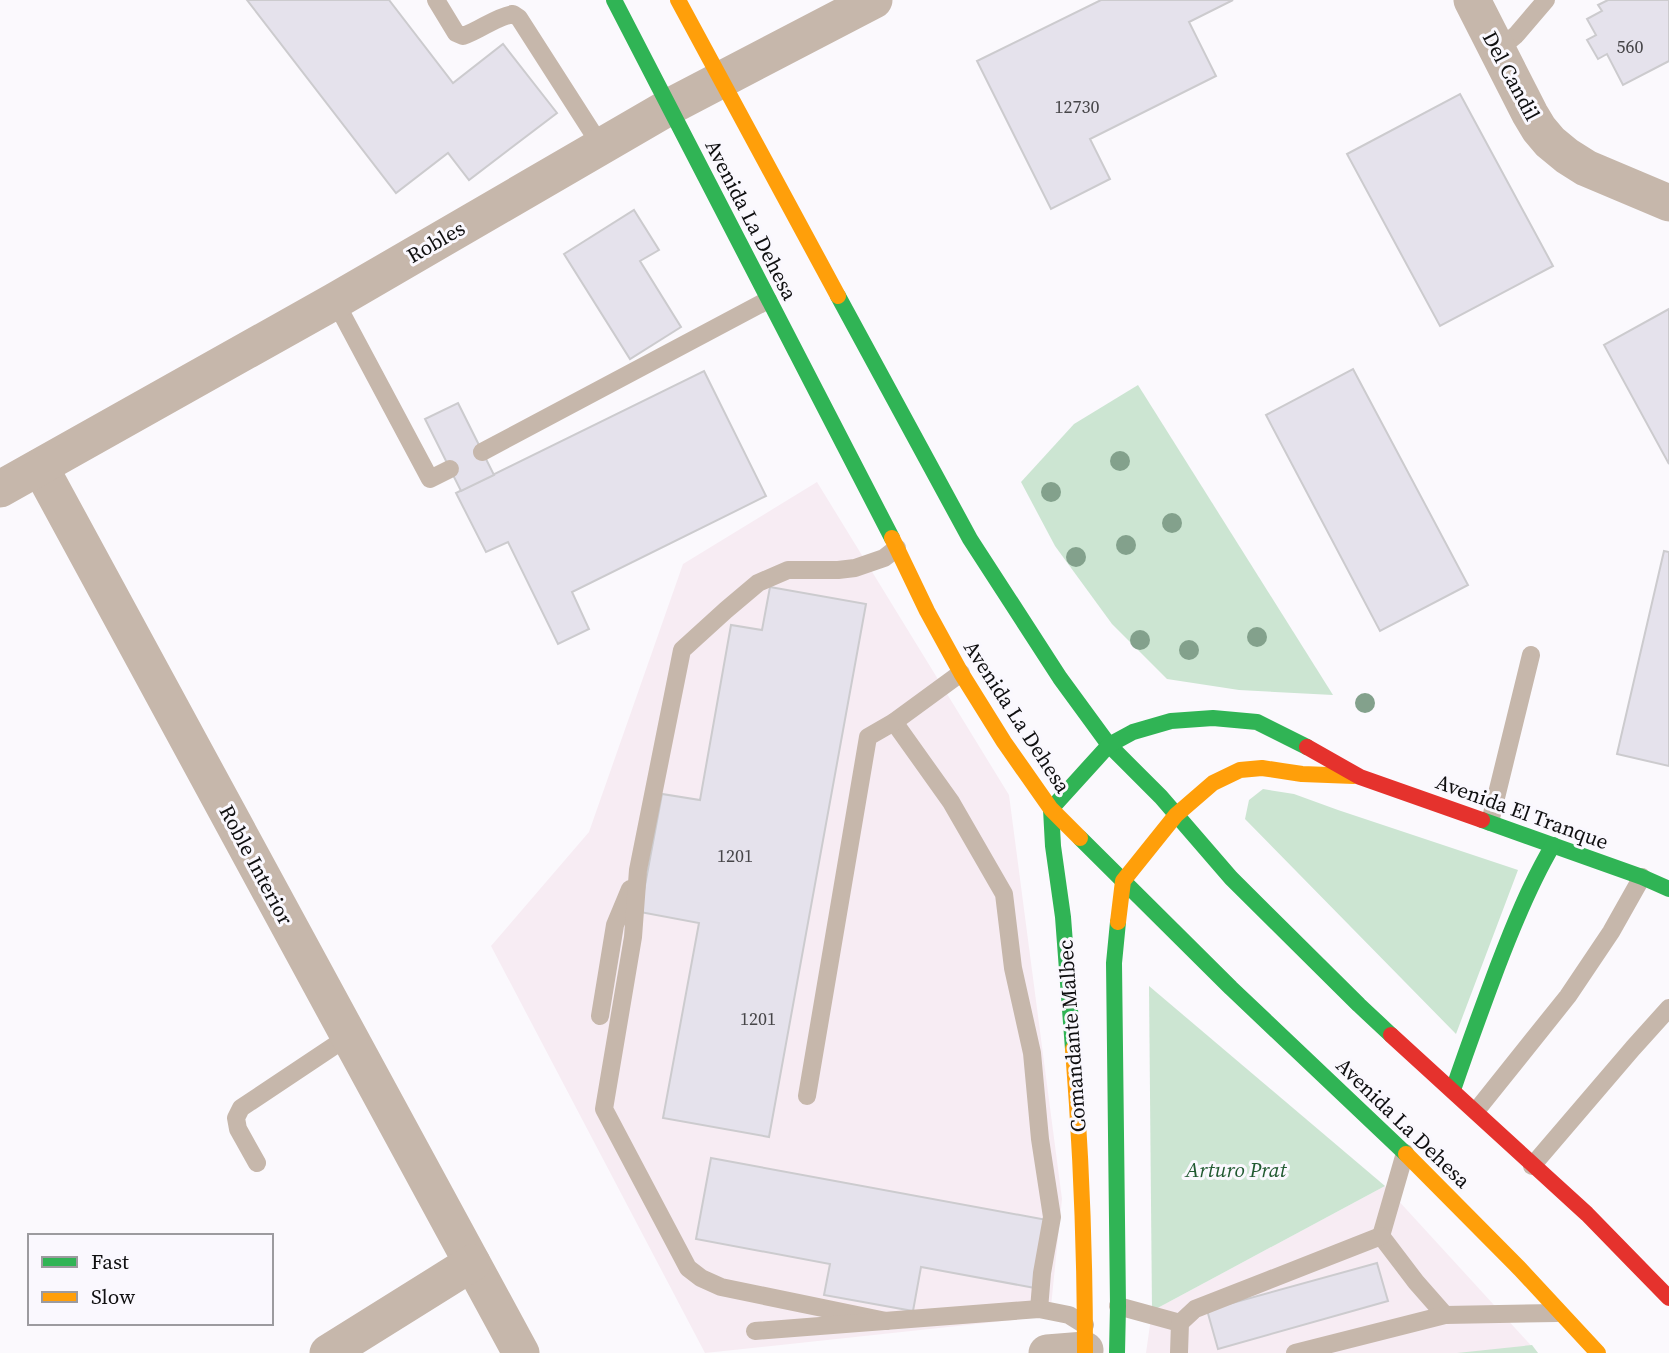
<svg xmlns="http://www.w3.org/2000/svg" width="1669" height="1353" font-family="'Source Serif 4',serif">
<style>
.commercial{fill:#f7ecf3}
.green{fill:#cce5d2}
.building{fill:#e5e2ec;stroke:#cccbce;stroke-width:2}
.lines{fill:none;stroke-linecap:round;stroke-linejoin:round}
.lane{stroke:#c6b7ab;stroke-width:18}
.street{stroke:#c6b7ab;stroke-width:37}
.fast{stroke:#30b455;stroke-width:16}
.slow{stroke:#ff9f0a;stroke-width:16}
.jam{stroke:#e5322d;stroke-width:16}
.tree{fill:#83a18c}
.labels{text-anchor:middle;stroke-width:6;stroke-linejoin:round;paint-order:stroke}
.number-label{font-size:18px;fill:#464548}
.street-label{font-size:21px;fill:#0f0f10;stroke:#faf8fe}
.park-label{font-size:21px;font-style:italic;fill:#205930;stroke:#faf8fe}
</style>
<rect width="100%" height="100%" fill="#fbf9fd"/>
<!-- commercial -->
<g class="commercial">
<polygon points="817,482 1009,795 1062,1199 1050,1316 705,1353 491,946 589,832 683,564"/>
<polygon points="1385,1186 1538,1353 1146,1353 1152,1311"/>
</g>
<!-- green -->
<g class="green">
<polygon points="1138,385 1333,695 1239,690 1167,679 1112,624 1055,546 1021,482 1074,424"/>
<polygon points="1263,789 1294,794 1338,810 1518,870 1456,1034 1245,819 1249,800"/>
<polygon points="1149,986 1385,1186 1152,1311"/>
<polygon points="1532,1345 1538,1353 1457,1353"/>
</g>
<!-- building -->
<g class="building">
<polygon points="247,0 389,0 453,83 503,44 557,113 469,180 448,153 396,193"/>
<polygon points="1101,0 1233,0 1189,22 1216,76 1090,139 1110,179 1051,209 977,61"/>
<polygon points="1608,0 1669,0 1669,61 1623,85 1607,54 1598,59 1587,40 1596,35 1587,19 1602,11 1598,5"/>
<polygon points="1460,94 1553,266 1440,326 1347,154"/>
<polygon points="634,210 659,250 640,261 681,327 630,359 564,254"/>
<polygon points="1669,309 1669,464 1604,345"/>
<polygon points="1353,369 1468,585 1380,631 1266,415"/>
<polygon points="704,371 766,496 572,592 589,629 558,644 508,542 486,552 456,493"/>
<polygon points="458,403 494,475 461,491 425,419"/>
<polygon points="1664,551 1669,552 1669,766 1617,754"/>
<polygon points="770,587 866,604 769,1137 663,1118 699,923 640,912 662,794 700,800 731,625 762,630"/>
<polygon points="711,1158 1047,1220 1035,1288 921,1267 913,1311 824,1295 830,1264 696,1239"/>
<polygon points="1377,1263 1388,1301 1218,1349 1207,1310"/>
</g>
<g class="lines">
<!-- lane -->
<g class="lane">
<path d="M436 0 456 33 463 36C481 30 495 17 513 14L519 18 601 146"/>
<polyline points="1498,50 1516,35 1546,0"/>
<polyline points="335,301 430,479 450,469"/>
<polyline points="482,452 768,300"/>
<polyline points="894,722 951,802 1004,894 1013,968 1032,1053 1040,1139 1052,1217 1042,1273 1039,1309"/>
<polyline points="1490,822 1531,655"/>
<polyline points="600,1016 615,925 630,889"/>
<polyline points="807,1096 868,737 894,722 961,673"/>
<polyline points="1476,1111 1568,996 1611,932 1642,877"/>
<polyline points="257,1163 238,1129 236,1118 241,1108 349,1036"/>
<polyline points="1532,1166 1633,1048 1669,1008"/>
<polyline points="1381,1236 1416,1282 1445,1315"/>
<polyline points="1381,1236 1405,1153"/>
<polyline points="1118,1306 1180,1323"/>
<polyline points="886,1321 721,1287 701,1278 688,1268 604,1109 633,937 638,870 682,650 726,610 758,583 788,570 838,570 855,568 884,558 897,548"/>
<polyline points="755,1331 1039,1309 1069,1315 1085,1325"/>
<polyline points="1179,1353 1180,1323 1195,1309 1381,1236"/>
<polyline points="1295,1353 1445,1315 1557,1313"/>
</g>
<!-- street -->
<g class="street">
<polyline points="1472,0 1530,114 1539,129 1550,142 1567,156 1586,168 1669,203"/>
<polyline points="40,467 521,1353"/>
<polyline points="0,489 335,301 669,107 874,0"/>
<polyline points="328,1353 472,1263"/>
<polyline points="1047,1353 1085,1350"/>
</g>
<!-- fast -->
<g class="fast">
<polyline points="614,0 892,538"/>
<polyline points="838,296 970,539 1060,678 1109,745 1161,797 1231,878 1359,1005 1391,1035"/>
<polyline points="1482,820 1642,877 1669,889"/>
<polyline points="1080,838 1231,988 1406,1154"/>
<polyline points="1073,1049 1063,917 1053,846 1051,809 1109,745 1133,732 1171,721 1213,718 1257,722 1307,747"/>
<path d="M1453 1090C1467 1049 1482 1008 1497 968 1513 926 1530 884 1553 845"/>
<polyline points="1117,1353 1118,1306 1114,963 1118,922"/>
</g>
<!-- slow -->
<g class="slow">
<polyline points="678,0 838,296"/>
<polyline points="892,538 927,611 961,673 1004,742 1051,809 1080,838"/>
<polyline points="1118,922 1123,881 1176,815 1213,783 1240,770 1262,768 1302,774 1354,776"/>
<path d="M1073 1049C1081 1150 1085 1251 1085 1353"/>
<polyline points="1406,1154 1520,1269 1598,1353"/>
</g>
<!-- jam -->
<g class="jam">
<polyline points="1307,747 1360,777 1482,820"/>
<polyline points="1391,1035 1587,1214 1669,1298"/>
</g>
</g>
<!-- trees -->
<g class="tree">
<circle cx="1120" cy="461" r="10"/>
<circle cx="1051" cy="492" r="10"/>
<circle cx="1172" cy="523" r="10"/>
<circle cx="1126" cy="545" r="10"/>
<circle cx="1076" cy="557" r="10"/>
<circle cx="1257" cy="637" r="10"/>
<circle cx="1140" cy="640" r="10"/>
<circle cx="1189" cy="650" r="10"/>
<circle cx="1365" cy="703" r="10"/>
</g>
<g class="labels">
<!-- number labels -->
<g class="number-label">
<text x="1630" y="53">560</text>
<text x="1077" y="113">12730</text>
<text x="735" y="862">1201</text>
<text x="758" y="1025">1201</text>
</g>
<!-- street labels -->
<g class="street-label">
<text transform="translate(1511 76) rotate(62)" y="7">Del Candil</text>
<text transform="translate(751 220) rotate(63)" y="7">Avenida La Dehesa</text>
<text transform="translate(436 242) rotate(-30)" y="7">Robles</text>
<text transform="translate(1017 717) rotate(57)" y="7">Avenida La Dehesa</text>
<text transform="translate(1522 812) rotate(20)" y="7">Avenida El Tranque</text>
<text transform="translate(256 865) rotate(62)" y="7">Roble Interior</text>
<text transform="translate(1072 1036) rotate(-94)" y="7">Comandante Malbec</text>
<text transform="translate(1403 1123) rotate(44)" y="7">Avenida La Dehesa</text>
</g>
<!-- park labels -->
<g class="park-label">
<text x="1236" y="1177">Arturo Prat</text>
</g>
</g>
<!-- legend -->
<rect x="28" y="1234" width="245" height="91" fill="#faf8fe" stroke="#9c9b9f" stroke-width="2"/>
<rect x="42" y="1257" width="35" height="10" fill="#30b455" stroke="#9c9b9f" stroke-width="2"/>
<text x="91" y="1269" font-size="21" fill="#0f0f10">Fast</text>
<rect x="42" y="1292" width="35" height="10" fill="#ff9f0a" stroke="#9c9b9f" stroke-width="2"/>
<text x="91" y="1304" font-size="21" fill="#0f0f10">Slow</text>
</svg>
